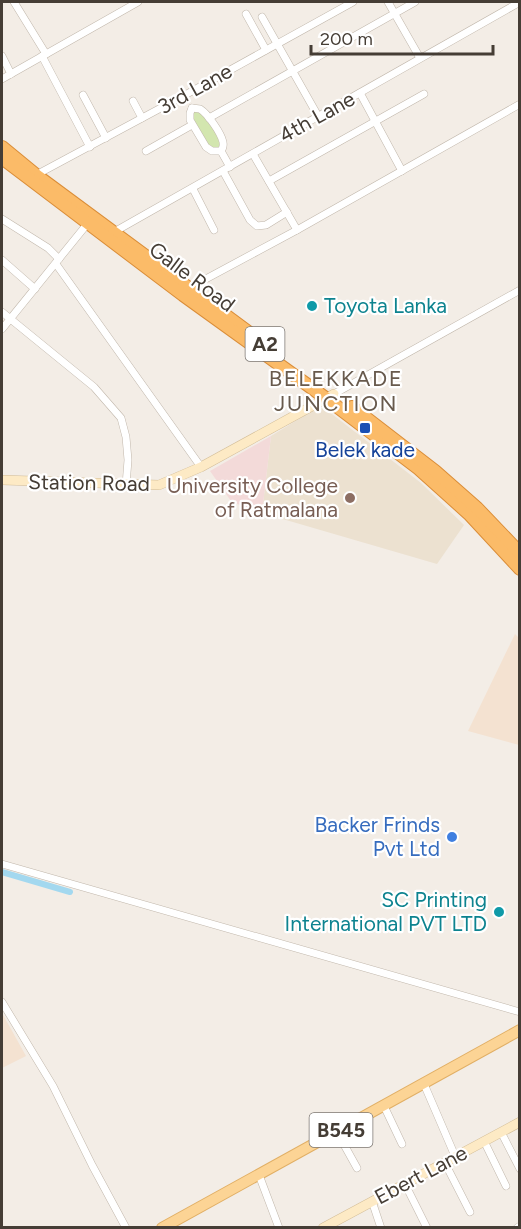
<svg xmlns="http://www.w3.org/2000/svg" width="521" height="1229" font-family="Figtree,sans-serif">
<style>
.commercial{fill:#f4e2d1}
.education{fill:#ece1d0}
.medical{fill:#f3dad9}
.green{fill:#d3e6af}
.lines{fill:none;stroke-linecap:round;stroke-linejoin:round}
.canal{stroke:#a3d8ef;stroke-width:6}
.street-casing{stroke:#c1b7ab;stroke-width:8}
.secondary-casing{stroke:#d2bc96;stroke-width:10}
.primary-casing{stroke:#e1af65;stroke-width:12}
.highway-casing{stroke:#da8d38;stroke-width:14}
.street{stroke:#fff;stroke-width:7}
.secondary{stroke:#fdeac5;stroke-width:9}
.primary{stroke:#fcd495;stroke-width:10}
.highway{stroke:#fbbb68;stroke-width:12}
.culture-dot{fill:#0f9aa8;stroke:#fff;stroke-width:2}
.transit-dot{fill:#1a4fb4;stroke:#fff;stroke-width:2}
.education-dot{fill:#8d6e63;stroke:#fff;stroke-width:2}
.shop-dot{fill:#3f7fe0;stroke:#fff;stroke-width:2}
.labels{text-anchor:middle;stroke-width:4.5;stroke-linejoin:round;paint-order:stroke}
.shield{fill:#fff;stroke:#7d7772;stroke-width:1.5}
.shield-label{font-size:20px;font-weight:bold;fill:#453d35}
.street-label{font-size:21px;fill:#453d35;stroke:#fff}
.culture-label{font-size:21px;fill:#0d838f;stroke:#fff;text-anchor:start}
.transit-label{font-size:21px;fill:#164399;stroke:#fff}
.education-label{font-size:21px;fill:#785e54;stroke:#fff;text-anchor:end}
.shop-label{font-size:21px;fill:#366cbe;stroke:#fff;text-anchor:end}
.neighbourhood-label{font-size:22px;letter-spacing:1.5px;fill:#685a4d;stroke:#fff}
</style>
<rect width="100%" height="100%" fill="#f3ede6"/>
<!-- commercial -->
<g class="commercial">
<polygon points="515,634 520,639 519,745 468,731"/>
<polygon points="2,1013 26,1056 2,1068"/>
</g>
<!-- education -->
<polygon class="education" points="317,408 323,408 328,411 421,483 464,525 437,564 262,513 271,436"/>
<!-- medical -->
<polygon class="medical" points="271,436 262,513 242,506 231,501 210,471"/>
<!-- green -->
<polygon class="green" points="193,110 204,114 221,142 220,150 209,148 191,120"/>
<g class="lines">
<!-- canal -->
<polyline class="canal" points="2,872 70,892"/>
<!-- street casing -->
<g class="street-casing">
<g id="street">
<polyline points="14,2 46,54"/>
<polyline points="388,2 420,58"/>
<polyline points="246,14 266,50"/>
<polyline points="262,17 318,116"/>
<polyline points="2,56 11,74"/>
<polyline points="42,56 90,147"/>
<polyline points="2,79 138,2"/>
<polyline points="360,93 402,171"/>
<polyline points="83,95 106,138"/>
<polyline points="133,101 142,118"/>
<path d="M192 108 200 109C208 114 221 133 223 142 224 147 223 147 221 151L230 167"/>
<polyline points="192,108 190,113 190,120 206,147 212,151 221,151"/>
<polyline points="209,118 415,2"/>
<polyline points="146,151 192,125"/>
<polyline points="253,154 297,230"/>
<polyline points="223,171 250,220 257,226 266,225 287,212"/>
<polyline points="36,175 185,95 353,2"/>
<polyline points="269,181 424,94"/>
<polyline points="193,189 214,230"/>
<polyline points="2,219 48,248 59,259"/>
<polyline points="114,232 520,2"/>
<polyline points="2,260 35,289"/>
<polyline points="56,264 201,467"/>
<polyline points="189,288 297,230 520,104"/>
<polyline points="2,312 94,387 121,418 126,437 128,460 126,485"/>
<polyline points="2,329 88,223"/>
<polyline points="334,394 520,290"/>
<polyline points="2,864 520,1012"/>
<polyline points="2,1002 53,1086 92,1165 126,1228"/>
<polyline points="424,1084 455,1156"/>
<polyline points="384,1106 402,1144"/>
<polyline points="337,1132 357,1168"/>
<polyline points="501,1132 520,1169"/>
<polyline points="484,1141 506,1186"/>
<polyline points="445,1163 470,1212"/>
<polyline points="259,1175 279,1228"/>
<polyline points="405,1184 427,1228"/>
<polyline points="372,1201 381,1228"/>
<polyline points="517,1228 520,1226"/>
</g>
</g>
<!-- secondary casing -->
<g class="secondary-casing">
<g id="secondary">
<polyline points="2,480 159,485 201,467 334,394"/>
<polyline points="323,1228 520,1122"/>
</g>
</g>
<!-- primary casing -->
<g class="primary-casing">
<polyline id="primary" points="162,1228 520,1030"/>
</g>
<!-- highway casing -->
<g class="highway-casing">
<g id="highway">
<polyline points="2,147 36,175 270,348"/>
<polyline points="2,158 183,295 327,399 419,469 469,514 520,569"/>
<polyline points="352,407 435,471 477,508 520,553"/>
</g>
</g>
<!-- street -->
<use href="#street" class="street"/>
<!-- secondary -->
<use href="#secondary" class="secondary"/>
<!-- primary -->
<use href="#primary" class="primary"/>
<!-- highway -->
<use href="#highway" class="highway"/>
</g>
<!-- markers -->
<g class="culture-dot">
<circle cx="312" cy="306" r="6"/>
<circle cx="499" cy="912" r="6"/>
</g>
<rect class="transit-dot" x="359" y="422" width="12" height="12" rx="3"/>
<circle class="education-dot" cx="350" cy="498" r="6"/>
<circle class="shop-dot" cx="452" cy="837" r="6"/>
<g class="labels">
<!-- shield labels -->
<g class="shield">
<rect x="245.5" y="327" width="39" height="34" rx="4.5"/>
<rect x="309.5" y="1113" width="63" height="34" rx="4.5"/>
</g>
<g class="shield-label">
<text x="265" y="351">A2</text>
<text x="341" y="1137">B545</text>
</g>
<!-- street labels -->
<g class="street-label">
<text transform="translate(195 89) rotate(-29)" y="7">3rd Lane</text>
<text transform="translate(317 117) rotate(-29)" y="7">4th Lane</text>
<text transform="translate(192 277) rotate(37)" y="7">Galle Road</text>
<text transform="translate(89 483) rotate(1)" y="7">Station Road</text>
<text transform="translate(421 1175) rotate(-28)" y="7">Ebert Lane</text>
</g>
<!-- culture labels -->
<g class="culture-label">
<text x="324" y="313">Toyota Lanka</text>
<text x="487" y="907" text-anchor="end">SC Printing<tspan x="487" dy="24">International PVT LTD</tspan></text>
</g>
<!-- transit labels -->
<g class="transit-label">
<text x="365" y="457">Belek kade</text>
</g>
<!-- education labels -->
<g class="education-label">
<text x="338" y="493">University College<tspan x="338" dy="24">of Ratmalana</tspan></text>
</g>
<!-- shop labels -->
<g class="shop-label">
<text x="440" y="832">Backer Frinds<tspan x="440" dy="24">Pvt Ltd</tspan></text>
</g>
<!-- neighbourhood labels -->
<g class="neighbourhood-label">
<text x="336" y="386">BELEKKADE<tspan x="336" dy="25">JUNCTION</tspan></text>
</g>
</g>
<!-- border -->
<rect width="521" height="1229" fill="none" stroke="#453d35" stroke-width="6"/>
<!-- scale -->
<path d="M311 45v9h182v-9" fill="none" stroke="#453d35" stroke-width="3"/>
<text x="320" y="45" font-size="18" fill="#453d35" stroke="#ffffff" stroke-width="4.5" paint-order="stroke">200 m</text>
</svg>
